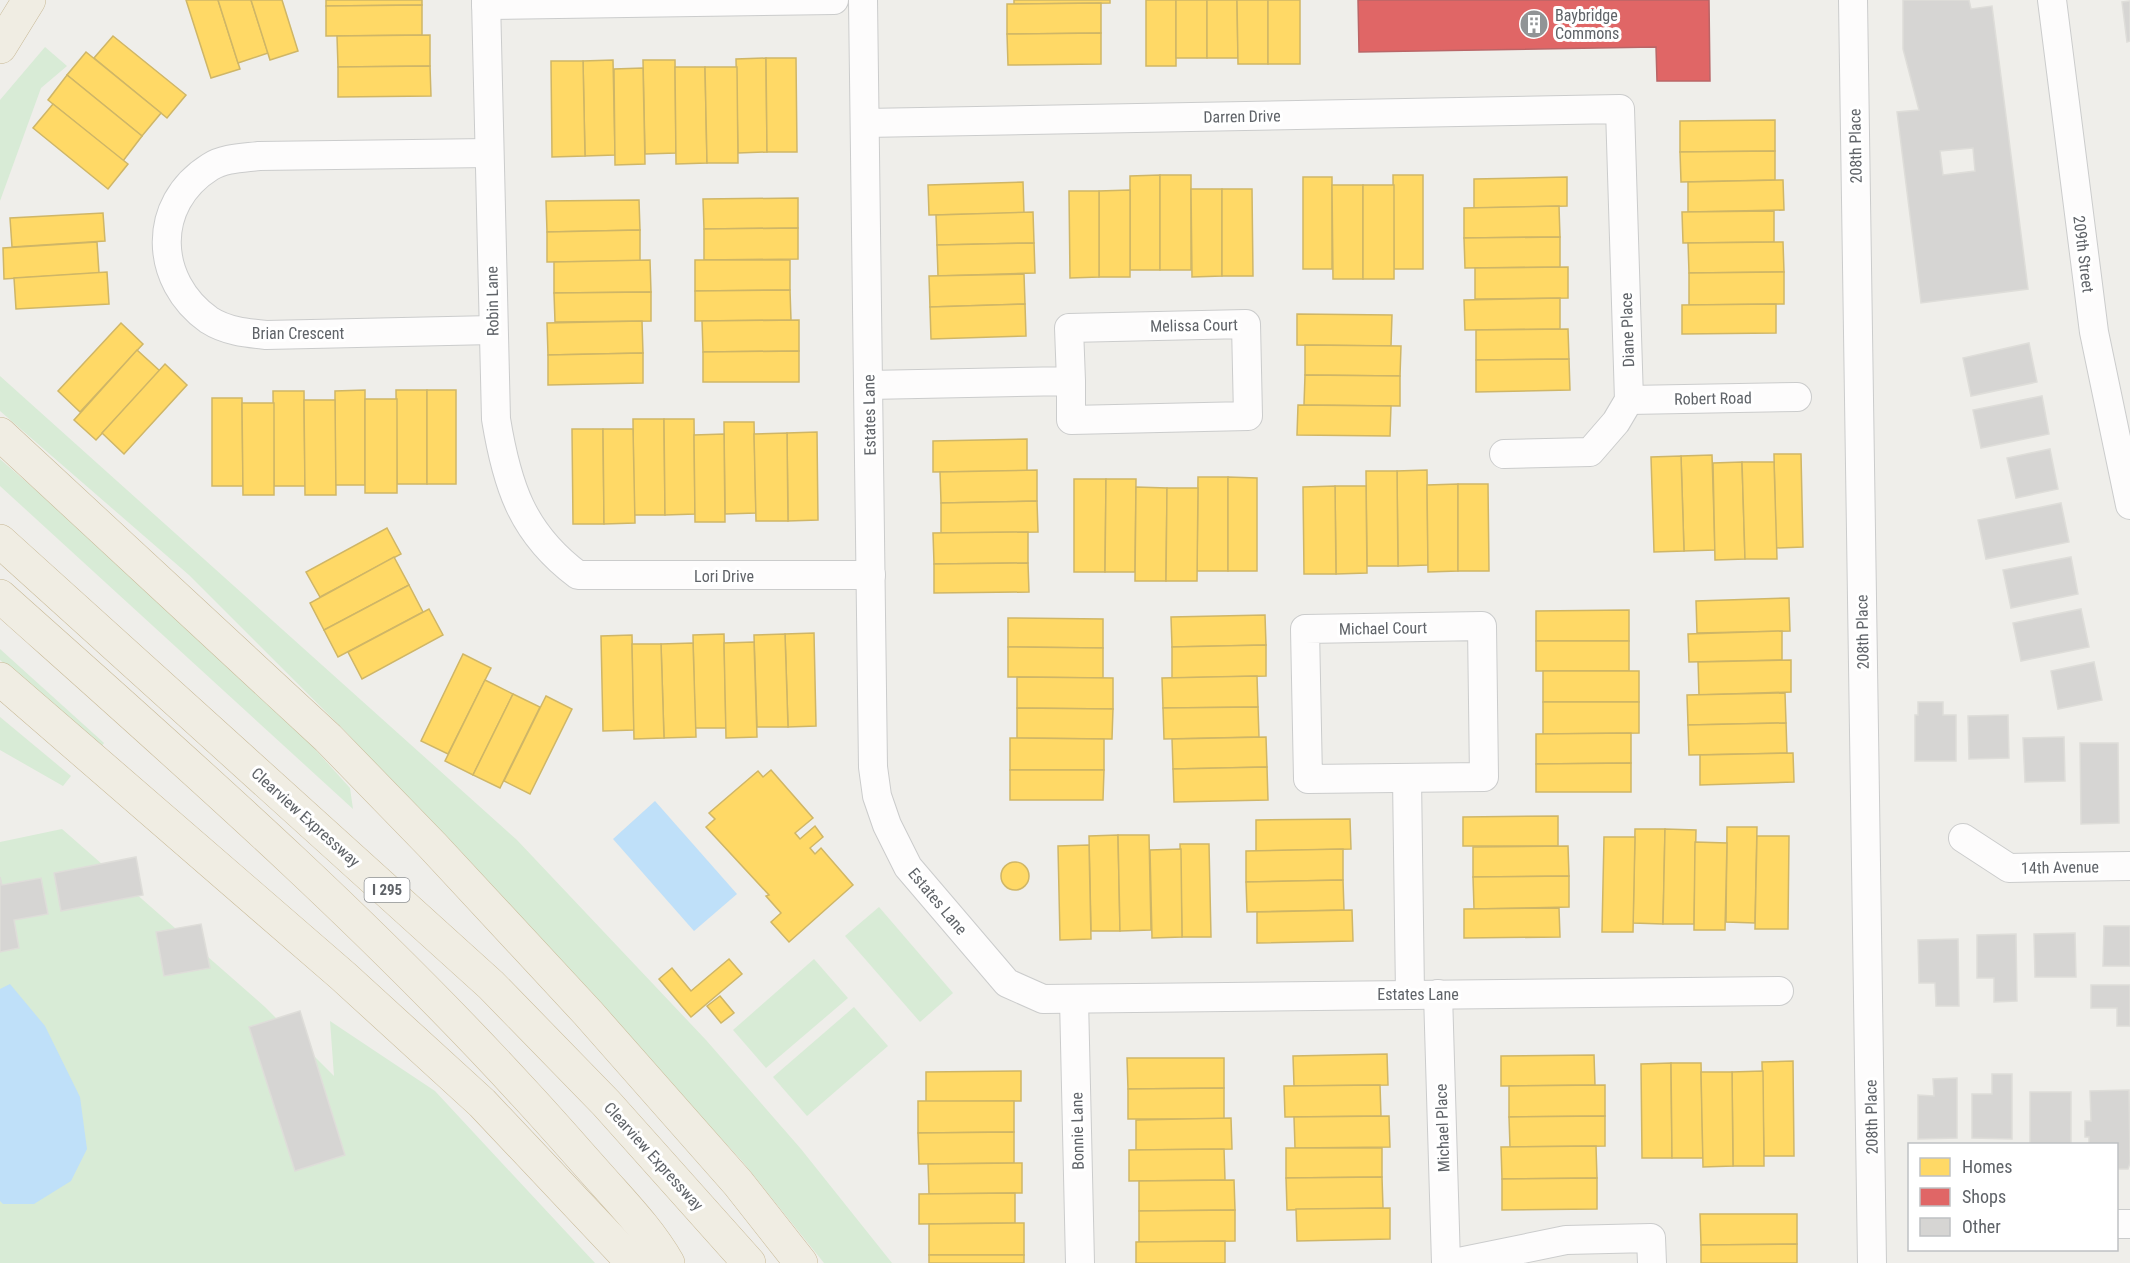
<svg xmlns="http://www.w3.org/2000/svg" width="2130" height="1263" font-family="'Roboto Condensed',sans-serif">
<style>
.green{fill:#d8ebd6}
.water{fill:#bfe0f9}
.homes{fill:#ffd966;stroke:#cfb667;stroke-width:1.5}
.shops{fill:#e06666;stroke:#b96567;stroke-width:1.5}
.building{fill:#d6d5d3;stroke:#deddd9;stroke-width:1.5;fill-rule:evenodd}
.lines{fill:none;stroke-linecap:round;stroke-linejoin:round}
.minor-casing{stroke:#cbcccc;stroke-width:30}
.motorway-casing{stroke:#c8b996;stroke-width:34}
.minor{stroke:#fdfcfc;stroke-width:28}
.motorway{stroke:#f0ede3;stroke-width:33}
.labels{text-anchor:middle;stroke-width:6;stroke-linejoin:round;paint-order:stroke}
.shield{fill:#fff;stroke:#8f9295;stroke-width:1.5}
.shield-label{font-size:15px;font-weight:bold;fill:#5f6368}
.poi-label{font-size:16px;fill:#5f6368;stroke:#fff;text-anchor:start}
.street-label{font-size:16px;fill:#5f6368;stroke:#fff}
</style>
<rect width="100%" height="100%" fill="#efeeea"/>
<!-- green -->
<g class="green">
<polygon points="45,47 67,66 41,88 0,201 0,100"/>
<polygon points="0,376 517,840 706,1040 801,1149 892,1263 824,1263 742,1161 346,732 189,575 0,411"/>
<polygon points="0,459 199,632 296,728 350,788 353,809 0,486"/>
<polygon points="0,649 104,743 101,747 0,660"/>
<polygon points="0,717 71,776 63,786 0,750"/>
<polygon points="62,829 265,1007 334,1076 330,1021 435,1091 595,1263 0,1263 0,842"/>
<polygon points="879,907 953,993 920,1022 845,936"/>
<polygon points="814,959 848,998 766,1068 733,1030"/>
<polygon points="854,1007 888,1046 807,1116 773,1077"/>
</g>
<!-- water -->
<g class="water">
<polygon points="655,801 737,894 694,931 613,839"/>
<polygon points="10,984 45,1026 80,1097 87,1149 71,1181 34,1204 3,1204 0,1201 0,989"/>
</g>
<!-- homes -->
<g class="homes">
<polygon points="186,0 218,0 240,69 211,78"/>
<polygon points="218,0 251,0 268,53 238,63"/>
<polygon points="251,0 282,0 298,51 270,60"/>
<polygon points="326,0 422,0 422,5 326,6"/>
<polygon points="1014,0 1110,0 1110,3 1014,4"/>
<rect x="1146" y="0" width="30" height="66"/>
<rect x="1176" y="0" width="31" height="58"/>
<polygon points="1207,0 1237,0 1238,58 1207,58"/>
<polygon points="1237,0 1268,0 1268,64 1238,64"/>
<rect x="1268" y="0" width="32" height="64"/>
<polygon points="1101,3 1101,33 1007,34 1007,4"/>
<polygon points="422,5 422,35 326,36 326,6"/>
<polygon points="1101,33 1101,64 1008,65 1007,34"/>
<polygon points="430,35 430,66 338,67 337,36"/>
<polygon points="113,36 186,95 167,118 94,58"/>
<polygon points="86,52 161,113 142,136 67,75"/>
<polygon points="766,58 767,152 738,153 736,59"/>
<polygon points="766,58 796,58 797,152 767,152"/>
<polygon points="613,60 615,155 585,156 583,61"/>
<polygon points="643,60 675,60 676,153 645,154"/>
<polygon points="551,61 583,61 585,156 552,157"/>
<polygon points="430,66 431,96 338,97 338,67"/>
<polygon points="675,67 705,67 707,163 676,164"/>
<polygon points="705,67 737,67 738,163 707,163"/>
<polygon points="643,68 645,164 615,165 614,69"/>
<polygon points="67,75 142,136 123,161 48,100"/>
<polygon points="53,104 128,164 108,189 33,128"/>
<polygon points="1775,120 1775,151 1680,152 1680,121"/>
<polygon points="1775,151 1775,180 1681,182 1680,152"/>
<polygon points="1160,175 1160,270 1130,270 1130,176"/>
<rect x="1160" y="175" width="31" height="95"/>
<polygon points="1393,175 1423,175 1423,269 1394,269"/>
<rect x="1303" y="177" width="29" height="92"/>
<polygon points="1567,177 1567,206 1474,208 1474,179"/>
<polygon points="1783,180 1784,210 1688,212 1688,182"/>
<polygon points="1023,182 1024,213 929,215 928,185"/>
<polygon points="1332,185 1363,185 1363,279 1333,279"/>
<rect x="1363" y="185" width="31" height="94"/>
<polygon points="1191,189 1222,189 1222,276 1192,277"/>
<polygon points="1222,189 1252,189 1253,276 1222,276"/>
<polygon points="1130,190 1130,277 1099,277 1099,191"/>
<polygon points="1069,191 1099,191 1099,277 1070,278"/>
<polygon points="798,198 798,228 704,229 703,199"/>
<polygon points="639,200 640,230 547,232 546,201"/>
<polygon points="1559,206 1560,237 1464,238 1464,208"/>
<polygon points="1774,211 1774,242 1683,243 1682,212"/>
<polygon points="1033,212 1034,243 937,245 936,215"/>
<polygon points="103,213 105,241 12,247 10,218"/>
<polygon points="798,228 798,259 704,260 704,229"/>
<polygon points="640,230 640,261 547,262 547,232"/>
<polygon points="1560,237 1560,267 1465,268 1464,238"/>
<polygon points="97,242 99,273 4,279 3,248"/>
<polygon points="1783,242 1784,272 1689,273 1688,243"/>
<polygon points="1034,243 1035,273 938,276 937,245"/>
<polygon points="650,260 651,292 554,293 554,262"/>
<polygon points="695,260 790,260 790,290 695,291"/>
<polygon points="1568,267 1568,298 1475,299 1475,268"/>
<polygon points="107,272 109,304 16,309 14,278"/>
<polygon points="1784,272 1784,304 1689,305 1689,273"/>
<polygon points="1024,274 1025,304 930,307 929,276"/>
<polygon points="790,290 791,320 695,321 695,291"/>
<polygon points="651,292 651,321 555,322 554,293"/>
<polygon points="1560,298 1560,329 1465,330 1464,300"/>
<polygon points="1025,304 1026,336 931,339 930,307"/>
<polygon points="1776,304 1776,333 1682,334 1682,305"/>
<polygon points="1297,314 1392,315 1391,346 1297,345"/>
<polygon points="799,320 799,351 703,352 702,321"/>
<polygon points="642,321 643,353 548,355 547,323"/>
<polygon points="121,323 143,344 80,412 58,391"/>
<polygon points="1568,329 1569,359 1476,360 1476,330"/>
<polygon points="1305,345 1401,346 1400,376 1305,375"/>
<polygon points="137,350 160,371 96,440 74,420"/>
<polygon points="799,351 799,382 703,382 703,352"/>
<polygon points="643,353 643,383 548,385 548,355"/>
<polygon points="1569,359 1570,390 1476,392 1476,360"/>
<polygon points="165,364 187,385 124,454 102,433"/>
<polygon points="1305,375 1400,376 1400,406 1304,405"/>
<polygon points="365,390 365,485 335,485 335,391"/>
<polygon points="396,390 427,390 427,484 397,484"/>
<rect x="427" y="390" width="29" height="94"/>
<polygon points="273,391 304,391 305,486 274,486"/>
<polygon points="212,398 242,398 243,486 212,486"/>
<rect x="365" y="399" width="32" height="94"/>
<polygon points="304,400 335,400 336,495 305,495"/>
<polygon points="242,403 274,403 274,495 243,495"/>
<polygon points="1298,405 1391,406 1390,436 1297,435"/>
<polygon points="633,419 664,419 665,515 634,515"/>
<polygon points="664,419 694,419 695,514 665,515"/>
<polygon points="724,422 754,422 756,513 725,514"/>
<polygon points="572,429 603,429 604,524 573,524"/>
<polygon points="603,429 633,429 635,523 604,524"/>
<polygon points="817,432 818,520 788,521 787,433"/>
<polygon points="787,433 788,521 756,521 754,434"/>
<polygon points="724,434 725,522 695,522 694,435"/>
<polygon points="1027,439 1027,471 933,472 933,441"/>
<polygon points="1774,454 1801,454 1803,547 1776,548"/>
<polygon points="1712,455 1715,550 1684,551 1681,456"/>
<polygon points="1681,456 1684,551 1654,552 1651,457"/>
<polygon points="1742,462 1745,559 1715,560 1713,463"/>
<polygon points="1742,462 1774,462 1777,559 1745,559"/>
<polygon points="1037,470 1037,501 941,503 940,472"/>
<polygon points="1427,470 1428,565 1398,566 1397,471"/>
<polygon points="1366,471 1397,471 1398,566 1367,566"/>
<polygon points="1198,477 1228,477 1228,571 1197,571"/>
<polygon points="1228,477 1257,478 1257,571 1228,571"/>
<polygon points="1074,479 1106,479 1105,572 1074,572"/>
<polygon points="1106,479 1136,479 1135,572 1105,572"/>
<polygon points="1458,484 1458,571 1428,572 1427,485"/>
<polygon points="1458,484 1488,484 1489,571 1458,571"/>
<polygon points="1335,486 1366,486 1367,573 1336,574"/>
<polygon points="1335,486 1336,574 1304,574 1303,487"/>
<polygon points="1136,487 1167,488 1166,581 1135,581"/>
<polygon points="1167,488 1198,488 1197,581 1166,581"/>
<polygon points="1037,501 1038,532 941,533 941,503"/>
<polygon points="387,528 401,554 320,597 306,572"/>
<polygon points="1028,532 1028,563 934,564 933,533"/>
<polygon points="394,557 409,585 324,630 310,603"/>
<polygon points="1028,563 1029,592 934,593 934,564"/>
<polygon points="409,585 423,612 338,657 324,630"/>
<polygon points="1789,598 1790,631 1697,633 1696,601"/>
<polygon points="429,609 443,635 362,679 348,652"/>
<polygon points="1629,610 1629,641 1536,641 1536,611"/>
<polygon points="1265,615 1266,645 1172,647 1171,617"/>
<polygon points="1008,618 1103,619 1103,648 1008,647"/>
<polygon points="1782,631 1782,660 1689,662 1688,634"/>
<polygon points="814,633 816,726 788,727 785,634"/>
<polygon points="724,634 726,728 695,728 693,635"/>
<polygon points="785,634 788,727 757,727 754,635"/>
<polygon points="632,635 634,730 603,731 601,636"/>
<rect x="1536" y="641" width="93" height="30"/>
<polygon points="754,642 757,737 726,738 724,643"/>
<polygon points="693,643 696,737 664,738 661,644"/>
<polygon points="632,644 661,644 664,738 634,739"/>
<polygon points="1266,645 1266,676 1172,678 1172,647"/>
<polygon points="1008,647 1103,648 1103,678 1008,677"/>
<polygon points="463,654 491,668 448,754 421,741"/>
<polygon points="1791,660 1791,692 1699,695 1698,662"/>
<rect x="1543" y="671" width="96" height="31"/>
<polygon points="1257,676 1258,707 1163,708 1162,678"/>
<polygon points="1017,677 1113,678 1113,709 1017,708"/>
<polygon points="485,680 513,694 473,775 445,761"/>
<polygon points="1785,693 1786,723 1688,725 1687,695"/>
<polygon points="513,694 540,707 500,788 473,775"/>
<polygon points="546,696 572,709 530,794 504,781"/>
<polygon points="1543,702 1639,702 1639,733 1543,734"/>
<polygon points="1258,707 1259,737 1164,739 1163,708"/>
<polygon points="1017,708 1113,709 1112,739 1017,738"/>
<polygon points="1786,723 1787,753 1689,755 1688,725"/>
<polygon points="1631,733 1631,763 1536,764 1536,734"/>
<polygon points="1266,737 1267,767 1173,769 1172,739"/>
<polygon points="1010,738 1104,739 1104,770 1010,770"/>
<polygon points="1793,753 1794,782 1700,785 1700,755"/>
<polygon points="1631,763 1631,792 1536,792 1536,764"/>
<polygon points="1267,767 1268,800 1174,802 1173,769"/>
<polygon points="771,770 813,818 795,833 800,839 815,826 823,837 810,848 815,854 821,848 853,885 789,942 771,922 781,913 766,896 769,895 706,827 715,819 709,813 758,771 763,777"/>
<polygon points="1010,770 1104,770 1103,800 1010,800"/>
<polygon points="1558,816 1558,846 1463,846 1463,817"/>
<polygon points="1350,819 1351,849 1256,851 1256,820"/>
<polygon points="1727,827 1757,827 1755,923 1726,922"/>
<polygon points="1635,829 1665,829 1663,924 1633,923"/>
<polygon points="1665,829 1696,830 1694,924 1663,924"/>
<polygon points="1118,835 1120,931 1091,931 1089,836"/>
<polygon points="1118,835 1149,835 1151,930 1120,931"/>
<polygon points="1757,836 1789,836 1788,929 1755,929"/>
<polygon points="1604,837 1635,837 1633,932 1602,932"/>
<polygon points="1695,842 1727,843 1725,930 1694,930"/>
<polygon points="1180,844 1209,844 1211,937 1182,937"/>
<polygon points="1089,845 1091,939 1060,940 1058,846"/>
<polygon points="1568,846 1569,876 1473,877 1473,847"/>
<polygon points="1181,849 1182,937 1152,938 1150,850"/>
<polygon points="1343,849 1343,880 1246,882 1246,851"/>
<circle cx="1015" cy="876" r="14"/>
<polygon points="1569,876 1569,907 1474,909 1473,877"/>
<polygon points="1343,880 1344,910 1247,912 1246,882"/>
<polygon points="1559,908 1560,937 1464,938 1464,909"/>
<polygon points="1352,910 1353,941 1257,943 1257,912"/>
<polygon points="729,959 742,974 691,1017 659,979 672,968 691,991"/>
<polygon points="720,996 734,1013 721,1023 707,1006"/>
<polygon points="1387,1054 1388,1085 1294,1086 1293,1056"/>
<polygon points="1594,1055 1595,1085 1501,1086 1501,1056"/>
<polygon points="1127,1058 1224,1058 1224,1088 1128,1089"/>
<polygon points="1793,1061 1794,1156 1764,1156 1762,1062"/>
<polygon points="1671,1063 1672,1158 1642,1158 1641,1064"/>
<polygon points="1671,1063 1701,1063 1703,1158 1672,1158"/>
<polygon points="1021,1071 1021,1101 926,1102 926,1072"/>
<polygon points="1763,1071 1764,1166 1733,1166 1732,1072"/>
<polygon points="1701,1072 1732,1072 1733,1166 1703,1167"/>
<polygon points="1380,1085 1381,1116 1285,1117 1284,1086"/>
<polygon points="1605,1085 1605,1116 1509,1117 1509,1086"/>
<polygon points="1224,1088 1224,1119 1128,1119 1128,1089"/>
<polygon points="918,1101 1014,1101 1014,1132 918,1133"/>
<polygon points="1389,1116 1390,1147 1295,1148 1294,1117"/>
<polygon points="1605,1116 1605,1146 1510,1147 1509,1117"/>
<polygon points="1231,1118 1232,1149 1136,1150 1136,1120"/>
<polygon points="1014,1132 1014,1163 919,1164 918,1133"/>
<polygon points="1596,1146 1597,1178 1502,1179 1501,1147"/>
<polygon points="1286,1148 1382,1148 1382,1177 1286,1178"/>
<polygon points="1224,1149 1225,1180 1129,1181 1129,1150"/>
<polygon points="1022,1163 1022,1193 929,1194 928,1164"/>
<polygon points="1382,1177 1383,1208 1287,1210 1286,1178"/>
<polygon points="1597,1178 1597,1209 1502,1210 1502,1179"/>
<polygon points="1234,1180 1235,1210 1139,1211 1139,1181"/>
<polygon points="1015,1193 1015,1223 919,1224 919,1194"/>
<polygon points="1390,1208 1390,1239 1297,1241 1296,1209"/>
<polygon points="1235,1210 1235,1241 1139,1242 1139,1211"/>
<polygon points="1700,1214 1797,1214 1797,1244 1701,1245"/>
<polygon points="1024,1223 1024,1255 929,1255 929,1224"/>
<polygon points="1225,1241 1225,1263 1136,1263 1136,1242"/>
<polygon points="1797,1244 1797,1263 1701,1263 1701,1245"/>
<rect x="929" y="1255" width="95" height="8"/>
</g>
<!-- shops -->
<polygon class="shops" points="1358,0 1709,0 1710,81 1657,81 1656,47 1359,52"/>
<!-- building -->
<g class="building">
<path d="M1903 0H1969L1971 9 1992 6 2028 289 1921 303 1897 112 1919 110 1903 49ZM1973 148 1975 171 1943 175 1940 151Z"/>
<polygon points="2130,1 2130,41 2127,42 2122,2"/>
<polygon points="2029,343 2037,382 1971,396 1963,358"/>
<polygon points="2042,396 2049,434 1981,448 1973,410"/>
<polygon points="2050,449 2058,489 2016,498 2007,458"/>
<polygon points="2061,503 2069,542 1986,559 1978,520"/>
<polygon points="2071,557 2078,594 2011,608 2003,570"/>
<polygon points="2081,609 2089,647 2021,661 2013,623"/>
<polygon points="2094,662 2102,700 2058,709 2051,671"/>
<polygon points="1918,702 1943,702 1943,715 1956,715 1956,761 1915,761 1915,715 1918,715"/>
<polygon points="2008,715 2009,758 1969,759 1968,716"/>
<polygon points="2064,737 2065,781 2025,782 2023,738"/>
<polygon points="2080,743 2118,743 2119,823 2081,824"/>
<polygon points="136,857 143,895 61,911 54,873"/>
<polygon points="0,877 2,885 41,878 48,914 14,920 19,948 0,952"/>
<polygon points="201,924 210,968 164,976 156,932"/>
<polygon points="2104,926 2130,926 2130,966 2103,966"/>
<polygon points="2075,933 2076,977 2035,977 2034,934"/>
<polygon points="2016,934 2017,1001 1994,1002 1994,978 1977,978 1977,935"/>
<polygon points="1958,939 1959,1006 1936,1006 1935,983 1919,983 1918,940"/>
<polygon points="2091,985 2130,985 2130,1026 2117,1026 2117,1008 2091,1008"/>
<polygon points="300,1011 345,1155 295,1171 249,1027"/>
<polygon points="1992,1074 2012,1074 2012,1139 1972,1138 1972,1094 1992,1094"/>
<polygon points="1957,1078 1957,1138 1918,1139 1918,1095 1934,1096 1933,1079"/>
<polygon points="2129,1090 2130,1163 2128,1169 2116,1169 2116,1144 2089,1144 2089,1137 2085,1137 2085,1121 2091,1121 2090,1091"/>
<rect x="2030" y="1092" width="41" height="52"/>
</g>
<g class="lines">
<!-- minor casing -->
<g class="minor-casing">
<g id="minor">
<path d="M486 0 496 419C507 486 522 533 578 575H871"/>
<polyline points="863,0 873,767 877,796 887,825 908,867 1007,983 1043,999 1779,991"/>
<polyline points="1853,0 1872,1263"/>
<polyline points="2052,0 2094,332 2130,505"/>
<polyline points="486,5 834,0"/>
<polyline points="865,123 1620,109 1629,400 1616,422 1590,452 1504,454"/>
<path d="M489 153 259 156C243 158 224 158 210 167 151 204 154 281 209 320 226 331 246 333 266 335L493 330"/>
<polyline points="868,385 1071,381 1069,328 1246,324 1248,416 1071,420 1071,381"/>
<polyline points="1629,400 1797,397"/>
<polygon points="1482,626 1484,777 1308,779 1305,629"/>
<polyline points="1407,778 1410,994"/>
<polyline points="1963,838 2009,868 2130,866"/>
<polyline points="1438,994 1446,1263"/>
<polyline points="1074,999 1080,1263"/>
<polyline points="2116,1224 2130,1224"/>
<polyline points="1454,1263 1566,1240 1651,1238 1652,1263"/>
</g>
</g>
<!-- motorway casing -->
<g class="motorway-casing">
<g id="motorway">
<polyline points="0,47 29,0"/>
<polyline points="0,434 328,738 432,845 588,1013 738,1183 801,1263"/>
<polyline points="0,541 491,985 606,1103 749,1263"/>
<path d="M0 596C179 756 361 915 524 1093 551 1122 577 1152 603 1181 627 1208 650 1232 668 1263"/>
<polyline points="0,679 343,976 482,1103 633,1263"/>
</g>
</g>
<!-- minor -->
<use href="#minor" class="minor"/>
<!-- motorway -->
<use href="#motorway" class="motorway"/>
</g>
<!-- icons -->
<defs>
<g id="building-disc" transform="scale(1.5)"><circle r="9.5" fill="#919496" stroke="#fff"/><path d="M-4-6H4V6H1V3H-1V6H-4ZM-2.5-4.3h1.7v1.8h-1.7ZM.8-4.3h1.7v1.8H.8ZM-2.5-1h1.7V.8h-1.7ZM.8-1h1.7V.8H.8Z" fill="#fff"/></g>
</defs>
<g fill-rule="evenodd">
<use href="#building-disc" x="1534" y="24"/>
</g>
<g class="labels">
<!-- shield labels -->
<rect class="shield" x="364.5" y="878" width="45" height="24" rx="4.5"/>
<g class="shield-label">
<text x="387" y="895">I 295</text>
</g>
<!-- poi labels -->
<g class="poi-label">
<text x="1555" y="21">Baybridge<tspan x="1555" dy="18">Commons</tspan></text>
</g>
<!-- street labels -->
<g class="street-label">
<text transform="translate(1242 116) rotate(-1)" y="6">Darren Drive</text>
<text transform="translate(1855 146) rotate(-91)" y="6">208th Place</text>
<text transform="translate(2084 254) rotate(83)" y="6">209th Street</text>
<text transform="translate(492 301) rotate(-91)" y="6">Robin Lane</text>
<text transform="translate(1194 325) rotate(-1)" y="6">Melissa Court</text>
<text transform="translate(1627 330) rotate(-92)" y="6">Diane Place</text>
<text x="298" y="339">Brian Crescent</text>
<text transform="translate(1713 398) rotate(-1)" y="6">Robert Road</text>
<text transform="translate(869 415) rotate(-91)" y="6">Estates Lane</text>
<text x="724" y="582">Lori Drive</text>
<text transform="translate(1383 628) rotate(-1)" y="6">Michael Court</text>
<text transform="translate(1862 632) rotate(-91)" y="6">208th Place</text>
<text transform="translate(306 817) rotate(42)" y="6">Clearview Expressway</text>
<text transform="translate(2060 867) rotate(-1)" y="6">14th Avenue</text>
<text transform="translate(938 901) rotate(50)" y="6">Estates Lane</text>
<text x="1418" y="1000">Estates Lane</text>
<text transform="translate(1871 1117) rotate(-91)" y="6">208th Place</text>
<text transform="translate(1442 1128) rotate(-92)" y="6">Michael Place</text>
<text transform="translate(1077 1131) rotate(-91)" y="6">Bonnie Lane</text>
<text transform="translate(654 1156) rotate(48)" y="6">Clearview Expressway</text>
</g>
</g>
<!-- legend -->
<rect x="1908" y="1143" width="210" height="108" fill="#ffffff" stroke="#bfc1c3" stroke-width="1.5"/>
<rect x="1920" y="1158" width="30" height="18" fill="#ffd966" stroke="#bfc1c3" stroke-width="1.5"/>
<text x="1962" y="1173" font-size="18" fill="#5f6368">Homes</text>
<rect x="1920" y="1188" width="30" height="18" fill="#e06666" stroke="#bfc1c3" stroke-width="1.5"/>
<text x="1962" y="1203" font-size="18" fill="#5f6368">Shops</text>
<rect x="1920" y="1218" width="30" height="18" fill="#d6d5d3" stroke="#bfc1c3" stroke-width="1.5"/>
<text x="1962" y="1233" font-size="18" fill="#5f6368">Other</text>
</svg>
